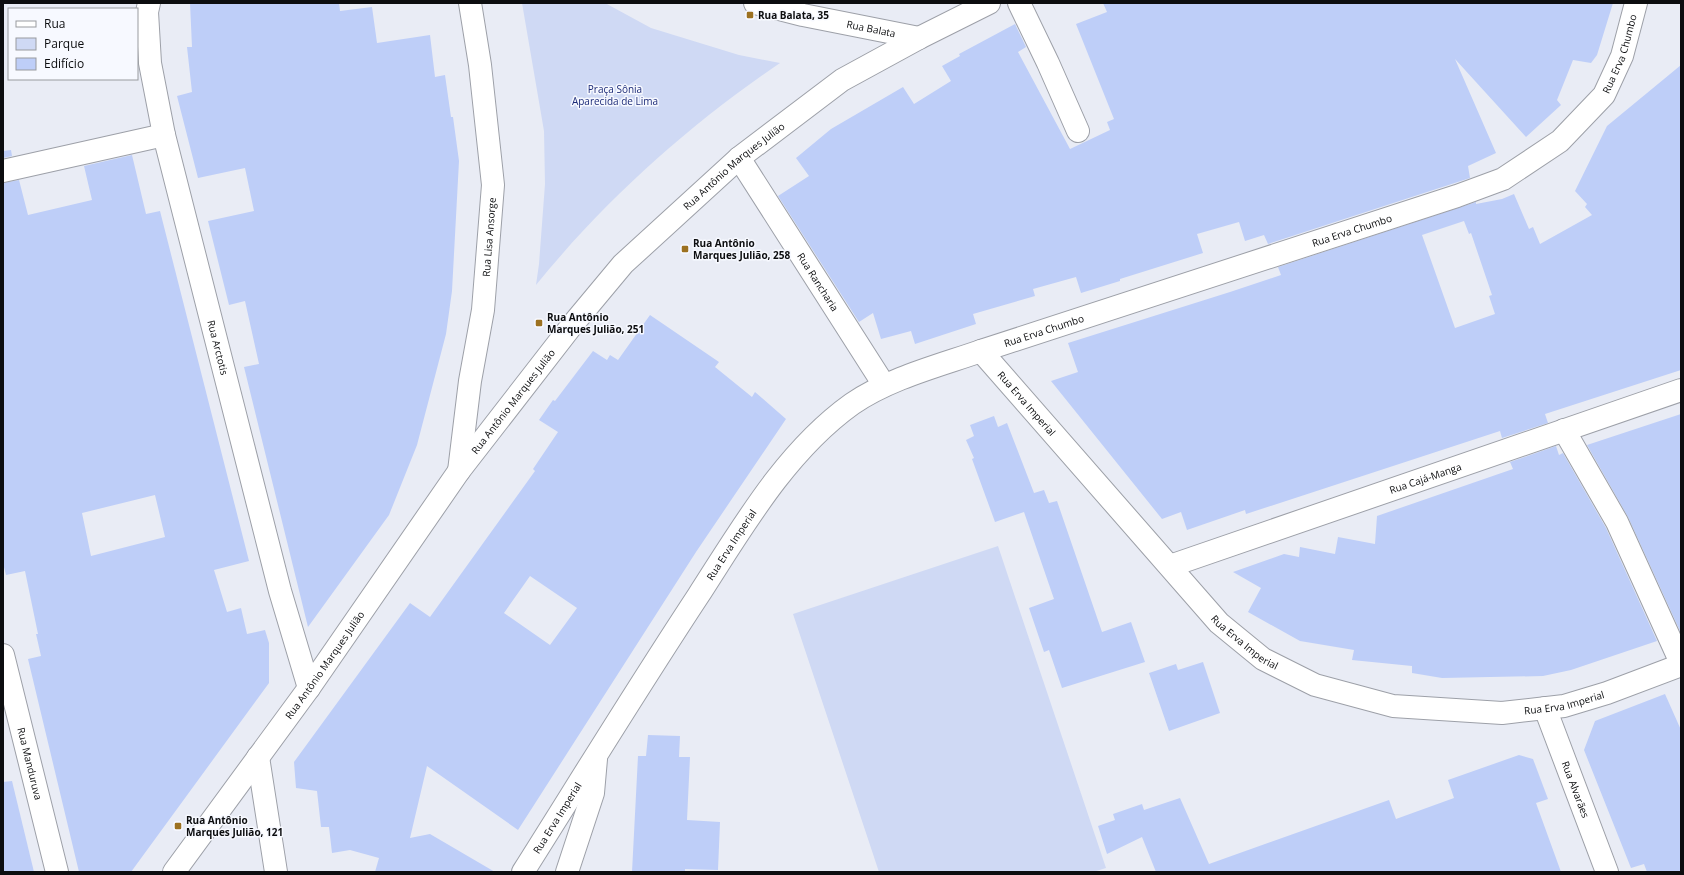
<svg xmlns="http://www.w3.org/2000/svg" width="1684" height="875" font-family="'Open Sans',sans-serif">
<style>
.green{fill:#cfd9f4}
.building{fill:#becef8;fill-rule:evenodd}
.lines{fill:none;stroke-linecap:round;stroke-linejoin:round}
.minor-casing{stroke:#9da0a8;stroke-width:24}
.minor{stroke:#fff;stroke-width:22}
.poi-dot{fill:#9c7120;stroke:#f7f9ff;stroke-width:1.5}
.labels{text-anchor:middle;stroke-width:3;stroke-linejoin:round;paint-order:stroke}
.poi-label{font-size:10px;font-weight:bold;fill:#0c0d0f;stroke:#f7f9ff;text-anchor:start}
.street-label{font-size:10px;fill:#0c0d0f;stroke:#f7f9ff}
.park-label{font-size:10px;fill:#1c2b78;stroke:#f7f9ff}
</style>
<rect width="100%" height="100%" fill="#e9ecf5"/>
<!-- green -->
<g class="green">
<path d="M522 3H605L651 28 739 55 780 63C689 125 606 199 536 285L539 264 545 184 544 131Z"/>
<polygon points="998,546 1106,868 1093,872 879,872 793,614"/>
</g>
<!-- building -->
<g class="building">
<polygon points="190,3 339,3 340,11 372,7 377,43 430,35 435,77 445,75 451,117 453,117 459,161 452,291 446,334 417,445 389,515 308,627 244,367 259,364 245,301 229,305 208,221 254,211 245,168 198,178 177,96 192,92 187,47 192,47"/>
<polygon points="1103,3 1613,3 1597,55 1591,63 1573,60 1557,100 1561,105 1526,137 1455,59 1496,153 1468,166 1470,178 1268,244 1264,235 1245,241 1239,222 1197,234 1203,253 1120,279 1120,281 1081,293 1076,277 1033,289 1035,296 973,314 976,324 915,344 911,331 881,339 873,313 859,322 778,196 809,176 796,158 831,129 903,87 914,104 951,81 942,66 960,56 959,54 1015,24 1026,47 1018,52 1070,149 1110,130 1107,122 1114,119 1076,24 1107,12"/>
<path d="M1681 65V370L1545 414 1548 423 1502 438 1500 431 1246 514 1245 510 1187 530 1181 512 1162 519 1051 381 1078 372 1068 343 1230 292 1281 275 1278 267 1476 202V204L1502 199 1514 194 1529 229 1533 227 1540 244 1592 215 1585 207 1587 204 1575 191 1607 126ZM1464 221 1469 234 1471 233 1492 295 1489 296 1495 314 1455 328 1422 235Z"/>
<polygon points="11,150 12,156 3,158 3,151"/>
<path d="M132 155 146 214 160 211 249 561 214 570 227 612 241 608 247 634 265 630 269 643V683L131 872H79L28 659 41 656 36 634H38L25 571 6 575 3 563V183L19 180 28 215 92 200 84 166ZM155 495 165 537 91 556 82 513Z"/>
<path d="M650 315 719 362 715 367 752 397 755 392 786 419 696 552 518 830 427 766 410 838 430 834 495 872H375L379 858 350 850 332 853 329 827H321L317 791 296 788 294 762 410 603 430 617 535 471 533 469 558 432 539 420 553 400 555 401 593 351 607 360 610 355 618 360ZM530 576 577 608 550 645 504 613Z"/>
<polygon points="1681,414 1681,631 1680,631 1628,517 1587,445"/>
<polygon points="994,416 998,427 1007,423 1034,493 1044,490 1049,503 1057,501 1102,632 1131,622 1145,662 1062,688 1049,650 1044,652 1029,608 1054,599 1024,512 995,522 972,459 974,458 966,440 974,436 970,425"/>
<polygon points="1556,446 1559,455 1563,453 1606,528 1657,641 1571,670 1543,676 1442,678 1412,673 1412,666 1352,660 1354,650 1300,641 1248,612 1261,588 1233,572 1284,554 1299,557 1300,547 1335,554 1338,537 1375,544 1377,516 1513,469 1510,462"/>
<polygon points="1203,662 1220,713 1169,731 1149,673 1176,664 1178,670"/>
<polygon points="1665,694 1681,730 1681,872 1647,872 1644,864 1631,868 1584,750 1595,721"/>
<polygon points="648,735 680,736 679,757 690,757 687,820 720,822 718,870 685,869 685,872 632,872 638,756 646,756"/>
<polygon points="1519,755 1533,759 1548,799 1536,803 1561,872 1156,872 1142,837 1107,854 1098,826 1115,820 1113,814 1142,804 1144,810 1180,798 1209,864 1389,800 1396,819 1454,798 1448,780"/>
<polygon points="12,781 34,872 3,872 3,782"/>
</g>
<g class="lines">
<!-- minor casing -->
<g class="minor-casing">
<g id="minor">
<path id="s1" d="M149 3 147 12 150 63 164 135 280 591 309 688"/>
<path id="s2" d="M755 3 803 15 919 38"/>
<polyline points="1019,3 1048,63 1078,131"/>
<path id="s3" d="M739 158 884 385"/>
<polyline points="3,171 164,135"/>
<path id="s4" d="M981 351 1457 196 1503 179 1560 141 1604 95 1622 56 1636 3"/>
<polyline points="1564,430 1617,522 1681,663"/>
<path id="s5" d="M459 471 470 381 483 310 493 185 480 65 470 3"/>
<path id="s6" d="M1170 566 1681 390"/>
<path id="s7" d="M3 655 57 872"/>
<path id="s8" d="M1545 708 1607 872"/>
<polyline points="258,757 276,872"/>
<path id="s9" d="M174 872 309 688 459 471 573 324 623 264 739 158 842 80 919 38 989 3"/>
<path id="s10" d="M523 872C581 780 638 687 698 596 742 528 785 452 852 404 890 378 938 366 981 351L1219 623 1263 659 1315 685 1393 706 1502 713 1564 706 1607 693 1681 665"/>
<polyline points="567,872 593,793 596,759"/>
</g>
</g>
<!-- minor -->
<use href="#minor" class="minor"/>
</g>
<!-- markers -->
<g class="poi-dot">
<rect x="746" y="11" width="8" height="8" rx="2"/>
<rect x="681" y="245" width="8" height="8" rx="2"/>
<rect x="535" y="319" width="8" height="8" rx="2"/>
<rect x="174" y="822" width="8" height="8" rx="2"/>
</g>
<g class="labels">
<!-- poi labels -->
<g class="poi-label">
<text x="758" y="19">Rua Balata, 35</text>
<text x="693" y="247">Rua Antônio<tspan x="693" dy="12">Marques Julião, 258</tspan></text>
<text x="547" y="321">Rua Antônio<tspan x="547" dy="12">Marques Julião, 251</tspan></text>
<text x="186" y="824">Rua Antônio<tspan x="186" dy="12">Marques Julião, 121</tspan></text>
</g>
<!-- street labels -->
<g class="street-label">
<text dy="4" stroke="none"><textPath href="#s2" startOffset="119">Rua Balata</textPath></text>
<text dy="4" stroke="none"><textPath href="#s4" startOffset="726">Rua Erva Chumbo</textPath></text>
<text dy="4" stroke="none"><textPath href="#s9" startOffset="904">Rua Antônio Marques Julião</textPath></text>
<text dy="4" stroke="none"><textPath href="#s4" startOffset="390">Rua Erva Chumbo</textPath></text>
<text dy="4" stroke="none"><textPath href="#s5" startOffset="236">Rua Lisa Ansorge</textPath></text>
<text dy="4" stroke="none"><textPath href="#s3" startOffset="147">Rua Rancharia</textPath></text>
<text dy="4" stroke="none"><textPath href="#s4" startOffset="66">Rua Erva Chumbo</textPath></text>
<text dy="4" stroke="none"><textPath href="#s1" startOffset="353">Rua Arctotis</textPath></text>
<text dy="4" stroke="none"><textPath href="#s9" startOffset="580">Rua Antônio Marques Julião</textPath></text>
<text dy="4" stroke="none"><textPath href="#s10" startOffset="784">Rua Erva Imperial</textPath></text>
<text dy="4" stroke="none"><textPath href="#s6" startOffset="270">Rua Cajá-Manga</textPath></text>
<text dy="4" stroke="none"><textPath href="#s10" startOffset="388">Rua Erva Imperial</textPath></text>
<text dy="4" stroke="none"><textPath href="#s10" startOffset="1108">Rua Erva Imperial</textPath></text>
<text dy="4" stroke="none"><textPath href="#s9" startOffset="256">Rua Antônio Marques Julião</textPath></text>
<text dy="4" stroke="none"><textPath href="#s10" startOffset="1444">Rua Erva Imperial</textPath></text>
<text dy="4" stroke="none"><textPath href="#s7" startOffset="112">Rua Manduruva</textPath></text>
<text dy="4" stroke="none"><textPath href="#s8" startOffset="87">Rua Alvarães</textPath></text>
<text dy="4" stroke="none"><textPath href="#s10" startOffset="64">Rua Erva Imperial</textPath></text>
</g>
<!-- park labels -->
<g class="park-label">
<text x="615" y="93">Praça Sônia<tspan x="615" dy="12">Aparecida de Lima</tspan></text>
</g>
</g>
<!-- border -->
<rect width="1684" height="875" fill="none" stroke="#0c0d0f" stroke-width="8"/>
<!-- legend -->
<rect x="8" y="8" width="130" height="72" fill="#f7f9ff" stroke="#999b9f"/>
<rect x="16" y="21" width="20" height="6" fill="#ffffff" stroke="#999b9f"/>
<text x="44" y="28" font-size="12" fill="#0c0d0f">Rua</text>
<rect x="16" y="38" width="20" height="12" fill="#cfd9f4" stroke="#999b9f"/>
<text x="44" y="48" font-size="12" fill="#0c0d0f">Parque</text>
<rect x="16" y="58" width="20" height="12" fill="#becef8" stroke="#999b9f"/>
<text x="44" y="68" font-size="12" fill="#0c0d0f">Edifício</text>
</svg>
